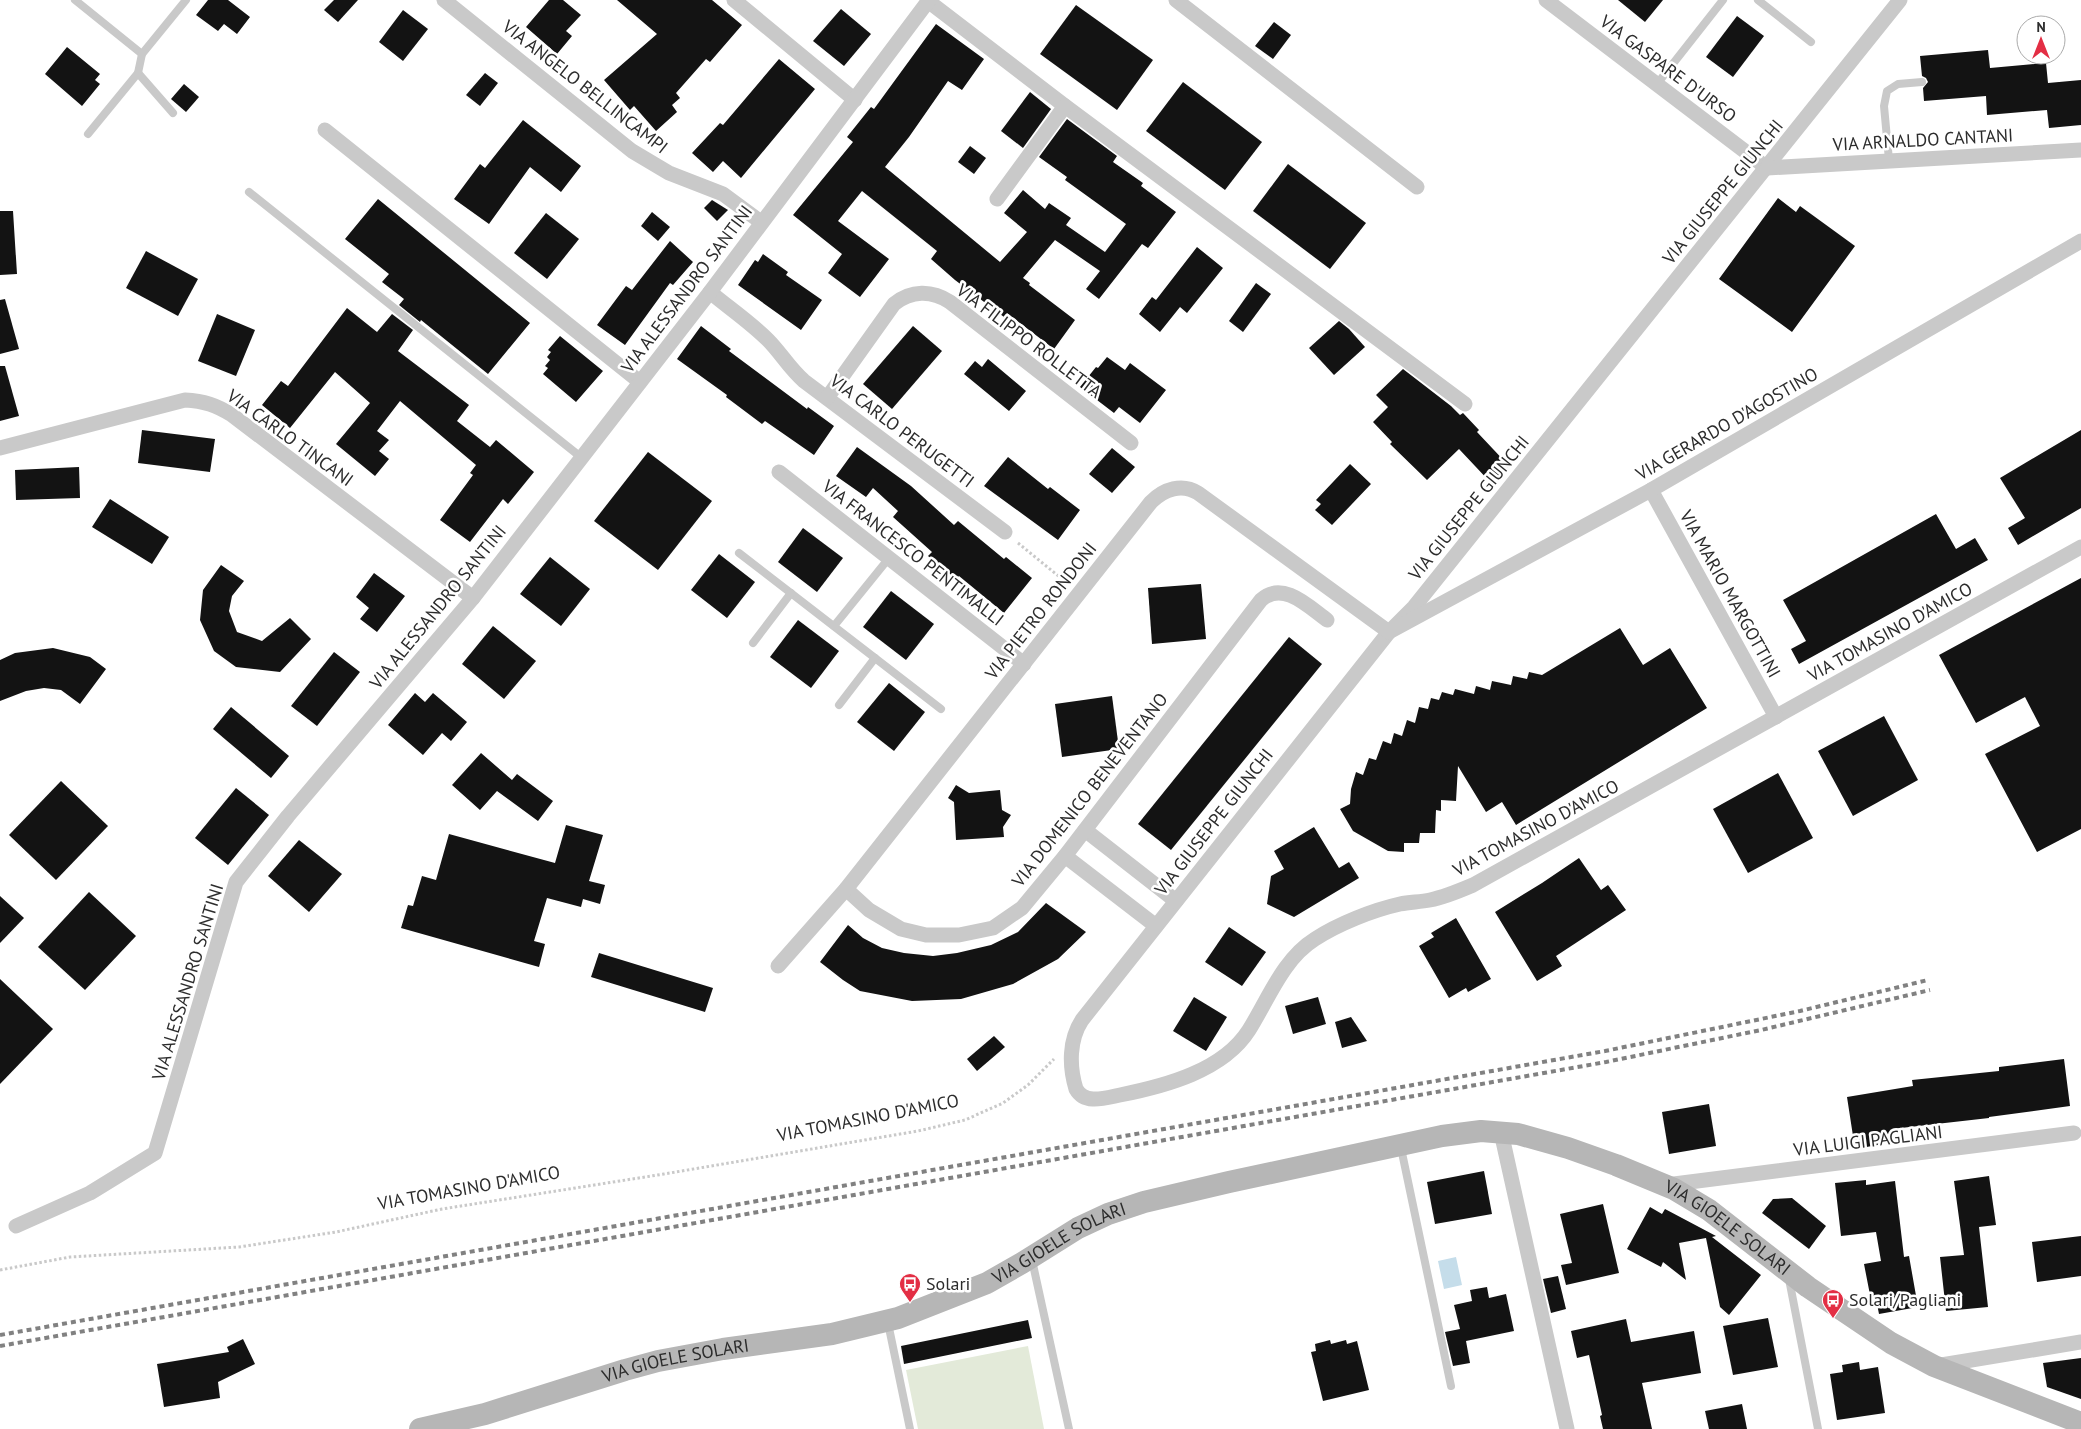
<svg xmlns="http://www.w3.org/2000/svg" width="2081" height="1429" font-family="'PT Sans',sans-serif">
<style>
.green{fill:#e3ead9}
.water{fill:#c5ddea}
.building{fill:#131313}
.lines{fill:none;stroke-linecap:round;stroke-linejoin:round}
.path{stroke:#c9c9c9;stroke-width:3;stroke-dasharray:2.5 2.5;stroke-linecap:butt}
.lane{stroke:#c9c9c9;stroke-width:8}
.street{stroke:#c9c9c9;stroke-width:15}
.secondary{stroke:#b6b6b6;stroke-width:22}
.rail{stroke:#818181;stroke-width:4;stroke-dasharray:5 4;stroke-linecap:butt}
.labels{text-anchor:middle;stroke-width:5;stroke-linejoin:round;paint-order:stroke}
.street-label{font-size:18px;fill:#2c2c2c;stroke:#fff}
.poi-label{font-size:18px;fill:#2c2c2c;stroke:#fff;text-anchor:start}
</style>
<rect width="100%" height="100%" fill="#fff"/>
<!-- green -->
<polygon class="green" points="1028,1346 1044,1429 918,1429 906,1370"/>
<!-- water -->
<polygon class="water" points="1456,1257 1462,1285 1444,1289 1438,1261"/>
<!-- building -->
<g class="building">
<polygon points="208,0 228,0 250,17 237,34 224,24 218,31 196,15"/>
<polygon points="334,0 358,0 338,22 324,10"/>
<polygon points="549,0 563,0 581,15 566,31 572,36 557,54 526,27"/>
<polygon points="617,0 712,0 742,25 710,62 706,59 676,93 680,98 672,105 677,112 656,131 634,106 630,110 604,80 657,34"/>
<polygon points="1618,0 1663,0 1645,22"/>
<polygon points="1076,5 1153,60 1117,110 1040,54"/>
<polygon points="841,9 871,34 844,66 813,41"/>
<polygon points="403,10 428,29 403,61 379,42"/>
<polygon points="1737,16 1764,36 1733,77 1706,57"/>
<polygon points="1274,22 1291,35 1273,59 1255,46"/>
<polygon points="936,24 984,59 962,90 948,81 909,137 885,167 1000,262 1027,232 1004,213 1023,190 1045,209 1049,203 1071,218 1066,225 1105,252 1126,224 1065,180 1067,177 1039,157 1067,119 1117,156 1113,162 1143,183 1141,186 1176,212 1148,248 1142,244 1099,299 1086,289 1100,271 1055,240 1023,278 1030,283 1029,285 1075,320 1054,349 1007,313 1004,317 955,280 931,259 937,251 862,191 838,221 889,259 860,297 828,273 842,254 793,215 853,142 847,137 871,107 874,109"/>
<polygon points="67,47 100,74 95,80 100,84 82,106 45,74"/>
<polygon points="1988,50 1990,68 2046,63 2048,83 2081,80 2081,125 2049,128 2047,110 1987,115 1986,96 1924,101 1923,88 1928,82 1926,78 1922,76 1920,56"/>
<polygon points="779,59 815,89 741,178 723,161 713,172 692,153 720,123 723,125"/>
<polygon points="485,73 498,83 480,106 466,95"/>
<polygon points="1183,82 1262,142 1225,190 1146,131"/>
<polygon points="184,84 199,97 186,112 171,99"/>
<polygon points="1030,92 1051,109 1023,148 1001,131"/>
<polygon points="523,120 581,166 561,192 530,167 489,224 454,199 480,164 485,168"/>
<polygon points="970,146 986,158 974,174 958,162"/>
<polygon points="1288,164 1366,223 1330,269 1253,211"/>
<polygon points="1778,198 1796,212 1800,206 1855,246 1792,332 1719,279"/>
<polygon points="378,199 530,323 488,374 421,320 420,322 399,305 404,299 382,282 389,274 345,239"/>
<polygon points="712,200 728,210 717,221 704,208"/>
<polygon points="0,211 13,211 17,274 0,275"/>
<polygon points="652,212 670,227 658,241 641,226"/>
<polygon points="546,213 579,239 547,279 514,253"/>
<polygon points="670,241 693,262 673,285 670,283 625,345 597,325 626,286 632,290"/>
<polygon points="1197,247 1223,268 1187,313 1180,307 1160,332 1139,314 1152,297 1156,300"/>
<polygon points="146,251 198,279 178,316 126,288"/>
<polygon points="763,254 788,272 786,275 822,300 801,330 738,285 755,260 758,262"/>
<polygon points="1256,283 1271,294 1243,332 1229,321"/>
<polygon points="5,299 19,349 0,354 0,300"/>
<polygon points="347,308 377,332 392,314 413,330 398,351 469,405 457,421 490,447 496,440 534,472 508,504 503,499 470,542 440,520 473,475 470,473 476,465 400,401 377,431 389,440 379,451 389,459 375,476 336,444 370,403 335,372 290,428 262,405 281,381 288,386"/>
<polygon points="217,314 255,330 236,376 198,361"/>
<polygon points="1339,321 1349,329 1365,347 1334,375 1309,348"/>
<polygon points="701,326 731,349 729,351 807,409 808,407 834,426 814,455 765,421 762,424 726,397 727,395 677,359"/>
<polygon points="913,326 942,351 892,409 863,384"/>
<polygon points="560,336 603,371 576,402 543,374 548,368 545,366 550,360 547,357 551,352 548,350"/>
<polygon points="1107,357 1125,370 1130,363 1166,390 1140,423 1119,407 1114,413 1080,387 1096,367 1098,368"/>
<polygon points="988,359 1026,391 1009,411 964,374 975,361 982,367"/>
<polygon points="0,366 5,366 19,416 0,421"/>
<polygon points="1403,369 1451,406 1460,415 1463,413 1479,430 1477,432 1509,466 1491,483 1459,449 1427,480 1390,444 1392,442 1373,422 1388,407 1376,395"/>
<polygon points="142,430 215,439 210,472 138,463"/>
<polygon points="2081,430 2081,508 2018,545 2008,528 2025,518 2000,478"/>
<polygon points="857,447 911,486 954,525 958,521 1004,559 1006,557 1032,578 1004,613 959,576 956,579 928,556 932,552 893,517 898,511 873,488 866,497 836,476"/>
<polygon points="1112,448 1135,467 1112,493 1089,474"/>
<polygon points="648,452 712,501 658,570 594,521"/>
<polygon points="1008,457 1048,489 1050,487 1080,510 1058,540 984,486"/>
<polygon points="1350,464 1371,484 1332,525 1315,510 1321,504 1316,500"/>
<polygon points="79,467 80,498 16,500 15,470"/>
<polygon points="110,499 169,537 152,564 92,527"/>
<polygon points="1936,514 1956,549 1975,538 1988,560 1799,664 1791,649 1806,641 1783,600"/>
<polygon points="803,528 843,558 817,592 778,562"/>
<polygon points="719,554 755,582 727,618 691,590"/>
<polygon points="550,557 590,589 561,626 520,594"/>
<polygon points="221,565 244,581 232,596 229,611 237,632 262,641 290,618 311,639 280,672 236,667 214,651 200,620 203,590"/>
<polygon points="374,573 405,596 377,632 360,619 369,608 356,597"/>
<polygon points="2081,578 2081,829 2037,852 1985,754 2040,726 2025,697 1976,723 1939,655"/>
<polygon points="1201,584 1206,639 1152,644 1148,588"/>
<polygon points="891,591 934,624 906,660 863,627"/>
<polygon points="798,620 839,651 811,688 770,657"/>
<polygon points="493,626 536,661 504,699 462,664"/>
<polygon points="1620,628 1643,665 1670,648 1707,708 1516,825 1502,802 1486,812 1458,766 1456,801 1441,800 1441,811 1436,810 1435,833 1420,833 1419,843 1404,843 1404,852 1388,851 1353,831 1340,809 1350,804 1351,789 1356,772 1363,775 1369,758 1376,760 1383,741 1391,744 1394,733 1402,736 1407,720 1415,723 1419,707 1428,709 1431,698 1439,700 1442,692 1453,695 1455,689 1474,694 1476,686 1490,690 1492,681 1511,685 1513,676 1527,679 1529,672 1542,675"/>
<polygon points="1289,637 1322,664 1171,850 1138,824"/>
<polygon points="53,648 90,657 106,669 80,704 61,690 44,688 26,691 0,701 0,660 15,653"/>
<polygon points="334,652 360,672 317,726 291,706"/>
<polygon points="889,683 925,712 894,751 857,722"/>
<polygon points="415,693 425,702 433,693 467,722 451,741 442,733 423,755 388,725"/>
<polygon points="1112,696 1119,749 1062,757 1055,704"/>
<polygon points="231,707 289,756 271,778 213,729"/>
<polygon points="1884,716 1918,780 1853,816 1818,751"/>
<polygon points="481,753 512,780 517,774 553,801 538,821 497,791 480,810 452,785"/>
<polygon points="1778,773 1813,838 1748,873 1713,809"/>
<polygon points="61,781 108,826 56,880 9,835"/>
<polygon points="956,785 969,793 1000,790 1002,810 1011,815 1003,827 1004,837 956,840 954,802 948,798"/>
<polygon points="236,788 269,815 228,865 195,838"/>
<polygon points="566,825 603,835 589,881 605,885 600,904 583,899 581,907 547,898 534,941 545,944 539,967 401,928 408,905 413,906 422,876 436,880 449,834 555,863"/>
<polygon points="1314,827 1339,868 1349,862 1359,878 1294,917 1267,904 1271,876 1284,869 1274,851"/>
<polygon points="299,840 342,874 309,912 268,876"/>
<polygon points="1579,858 1601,890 1608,885 1626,910 1556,956 1562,966 1537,981 1495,912 1542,883"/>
<polygon points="89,892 136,936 85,990 38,947"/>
<polygon points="0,896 24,918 0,943"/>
<polygon points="1046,903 1086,932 1058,959 1013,984 961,999 912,1001 860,991 843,980 820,962 848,925 863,938 882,948 904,953 933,956 957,953 991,945 1018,932"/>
<polygon points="1456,918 1491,979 1468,992 1466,988 1449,998 1419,946 1434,937 1431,933"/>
<polygon points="1229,927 1266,952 1242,986 1205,962"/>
<polygon points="599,953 713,988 705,1012 591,977"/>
<polygon points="0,979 53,1029 0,1084"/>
<polygon points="1194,997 1227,1017 1206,1051 1173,1031"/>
<polygon points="1318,997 1326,1024 1293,1034 1285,1006"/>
<polygon points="1351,1017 1367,1041 1342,1048 1335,1022"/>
<polygon points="994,1036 1005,1047 977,1071 967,1059"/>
<polygon points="2064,1059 2070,1106 1989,1117 1989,1118 1892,1129 1895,1142 1855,1149 1847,1097 1913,1086 1912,1080 1999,1071 1999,1067"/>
<polygon points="1709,1104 1716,1146 1669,1154 1662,1112"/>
<polygon points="1484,1171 1492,1214 1435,1224 1427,1182"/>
<polygon points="1989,1176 1996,1225 1979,1227 1988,1307 1946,1311 1940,1257 1964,1255 1954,1181"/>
<polygon points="1866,1180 1866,1185 1895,1181 1904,1257 1909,1256 1918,1307 1879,1314 1876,1299 1871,1300 1864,1264 1881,1261 1876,1232 1841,1236 1835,1183"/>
<polygon points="1792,1198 1826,1226 1809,1249 1762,1213 1773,1199"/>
<polygon points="1603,1204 1619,1273 1566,1285 1561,1265 1572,1263 1560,1214"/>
<polygon points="1650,1207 1662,1214 1665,1209 1716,1236 1712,1237 1761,1275 1729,1315 1720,1307 1706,1238 1679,1243 1686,1280 1663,1262 1661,1267 1627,1249"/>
<polygon points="2081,1236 2081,1276 2037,1282 2032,1242"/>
<polygon points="1558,1276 1566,1309 1551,1313 1543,1279"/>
<polygon points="1487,1287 1489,1298 1506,1294 1514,1331 1466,1341 1470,1363 1453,1366 1445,1332 1460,1329 1454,1305 1472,1301 1470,1290"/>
<polygon points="1768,1318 1778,1367 1733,1375 1723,1326"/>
<polygon points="1626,1319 1631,1342 1694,1331 1701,1373 1642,1383 1652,1429 1603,1429 1600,1416 1602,1415 1589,1355 1577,1358 1571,1331"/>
<polygon points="1028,1320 1032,1338 904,1364 901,1346"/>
<polygon points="243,1339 255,1364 218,1382 220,1398 164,1407 157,1364 229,1352 227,1347"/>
<polygon points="1330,1340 1331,1344 1346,1340 1347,1344 1357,1341 1369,1390 1323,1401 1311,1352 1316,1351 1315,1344"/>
<polygon points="2081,1358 2081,1399 2047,1387 2043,1363"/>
<polygon points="1859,1362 1860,1370 1878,1367 1885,1413 1837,1420 1830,1374 1843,1372 1842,1365"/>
<polygon points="1742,1404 1747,1429 1709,1429 1705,1411"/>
</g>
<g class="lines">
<!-- path -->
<g class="path">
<polyline points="1018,543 1067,583"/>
<polyline points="0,1270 70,1257 239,1247 336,1232 442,1209 664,1174 918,1131 965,1120 1003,1103 1028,1085 1054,1059"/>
</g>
<!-- lane -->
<g class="lane">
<polyline points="75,0 142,54 186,0"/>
<polyline points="1758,0 1811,42"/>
<polyline points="138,73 173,113"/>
<polyline points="1657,84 1723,0"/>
<polyline points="88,134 138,73 142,54"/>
<polyline points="1889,160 1884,106 1887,91 1898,84 1922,82"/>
<polyline points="249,192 582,458"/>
<polyline points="739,553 941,709"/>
<polyline points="834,626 889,558"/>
<polyline points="753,643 791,593"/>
<polyline points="839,705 875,658"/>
<polyline points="1401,1148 1451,1386"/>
<polyline points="1032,1260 1069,1429"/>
<polyline points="1789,1279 1818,1429"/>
<polyline points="888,1323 910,1429"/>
</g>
<!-- street -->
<g class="street">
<polyline points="444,0 632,151 669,173 723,194 761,222"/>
<polyline points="734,0 855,100"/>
<polyline points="1176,0 1417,187"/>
<polyline points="1546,0 1767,168"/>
<path d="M1900 0 1414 607 1389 632 1082 1020C1069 1040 1069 1066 1076 1089 1085 1105 1105 1098 1120 1095 1165 1086 1223 1071 1249 1030 1269 998 1283 959 1315 939 1338 924 1373 910 1400 904 1410 902 1420 902 1430 900 1445 897 1459 891 1473 885L2081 547"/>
<polyline points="928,1 1065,106 1465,404"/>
<polyline points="325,130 640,382"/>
<polyline points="1767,168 2081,150"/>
<polyline points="997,199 1065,106"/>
<path d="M710 292C729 308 750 322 768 340 781 353 789 368 804 381L1005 532"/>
<path d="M827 398 894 304C911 290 932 290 950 302L1131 443"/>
<path d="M0 448 185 400C204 401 216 405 232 415L473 598"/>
<polyline points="779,472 1024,664"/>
<polyline points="1651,490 1776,717"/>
<polyline points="1085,830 1176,901"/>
<polyline points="1065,856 1156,926"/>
<path d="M846 889 869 910 901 929 926 935H959L993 928 1022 908 1065 856 1261 600C1283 580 1309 607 1327 620"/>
<path d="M778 966 846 889 1151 502C1164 489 1182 483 1198 493L1389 632 1651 490 2081 241"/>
<polyline points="1501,1132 1567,1429"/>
<polyline points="1666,1185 2074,1133"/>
<polyline points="16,1226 90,1193 155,1153 236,882 288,816 473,598 710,292 929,0"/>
<polyline points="1935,1366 2081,1342"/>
</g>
<!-- secondary -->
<path class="secondary" id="s1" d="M420 1429 485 1414 625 1370 658 1361 723 1349 832 1334 898 1318 987 1283 1022 1263 1078 1228 1108 1214 1144 1202 1229 1182 1442 1136 1481 1131 1518 1134 1568 1148 1616 1165 1674 1189 1709 1210 1808 1287 1891 1343 1934 1366 2081 1423"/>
<!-- rail -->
<g class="rail">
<polyline points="0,1335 1605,1051 1800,1011 1928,980"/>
<polyline points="0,1346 1606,1062 1761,1030 1930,990"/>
</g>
</g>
<!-- icons -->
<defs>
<g id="bus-pin" transform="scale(1.125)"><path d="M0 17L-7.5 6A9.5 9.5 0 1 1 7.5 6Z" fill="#e32e44" stroke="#fff"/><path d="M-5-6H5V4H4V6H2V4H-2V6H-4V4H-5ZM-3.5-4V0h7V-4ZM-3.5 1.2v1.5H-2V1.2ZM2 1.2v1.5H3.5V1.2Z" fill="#fff"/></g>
</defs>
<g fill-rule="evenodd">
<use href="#bus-pin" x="910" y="1284"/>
<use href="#bus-pin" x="1833" y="1300"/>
</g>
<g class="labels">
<!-- street labels -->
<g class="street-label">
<text transform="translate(1668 69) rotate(37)" y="6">VIA GASPARE D'URSO</text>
<text transform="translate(585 87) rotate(38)" y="6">VIA ANGELO BELLINCAMPI</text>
<text transform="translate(1923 140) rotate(-3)" y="6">VIA ARNALDO CANTANI</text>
<text transform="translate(1723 192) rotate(-51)" y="6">VIA GIUSEPPE GIUNCHI</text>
<text transform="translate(687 289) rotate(-53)" y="6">VIA ALESSANDRO SANTINI</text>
<text transform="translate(1029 341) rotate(37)" y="6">VIA FILIPPO ROLLETTA</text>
<text transform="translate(1727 424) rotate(-30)" y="6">VIA GERARDO D'AGOSTINO</text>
<text transform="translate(902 431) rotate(37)" y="6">VIA CARLO PERUGETTI</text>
<text transform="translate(290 438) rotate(36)" y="6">VIA CARLO TINCANI</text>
<text transform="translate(1469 508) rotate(-51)" y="6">VIA GIUSEPPE GIUNCHI</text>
<text transform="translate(913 553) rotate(38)" y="6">VIA FRANCESCO PENTIMALLI</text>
<text transform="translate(1730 594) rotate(61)" y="6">VIA MARIO MARGOTTINI</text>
<text transform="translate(438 607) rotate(-51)" y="6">VIA ALESSANDRO SANTINI</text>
<text transform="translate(1041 611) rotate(-52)" y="6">VIA PIETRO RONDONI</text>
<text transform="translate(1890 632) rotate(-29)" y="6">VIA TOMASINO D'AMICO</text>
<text transform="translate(1090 790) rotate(-52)" y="6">VIA DOMENICO BENEVENTANO</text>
<text transform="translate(1214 822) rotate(-52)" y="6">VIA GIUSEPPE GIUNCHI</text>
<text transform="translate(1536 828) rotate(-28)" y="6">VIA TOMASINO D'AMICO</text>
<text transform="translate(188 982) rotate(-73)" y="6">VIA ALESSANDRO SANTINI</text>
<text transform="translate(868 1118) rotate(-11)" y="6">VIA TOMASINO D'AMICO</text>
<text transform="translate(1868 1141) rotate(-7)" y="6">VIA LUIGI PAGLIANI</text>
<text transform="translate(469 1188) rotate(-10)" y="6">VIA TOMASINO D'AMICO</text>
<text dy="6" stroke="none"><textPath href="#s1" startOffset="1378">VIA GIOELE SOLARI</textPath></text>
<text dy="6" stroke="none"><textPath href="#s1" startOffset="670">VIA GIOELE SOLARI</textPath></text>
<text dy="6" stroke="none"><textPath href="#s1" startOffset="265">VIA GIOELE SOLARI</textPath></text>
</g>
<!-- poi labels -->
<g class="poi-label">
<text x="926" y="1290">Solari</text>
<text x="1849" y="1306">Solari/Pagliani</text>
</g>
</g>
<!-- north arrow -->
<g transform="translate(2041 40)"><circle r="24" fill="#ffffff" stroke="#ababab"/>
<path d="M0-4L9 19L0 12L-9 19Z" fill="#e32e44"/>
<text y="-8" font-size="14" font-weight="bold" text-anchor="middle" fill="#2c2c2c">N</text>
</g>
</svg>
